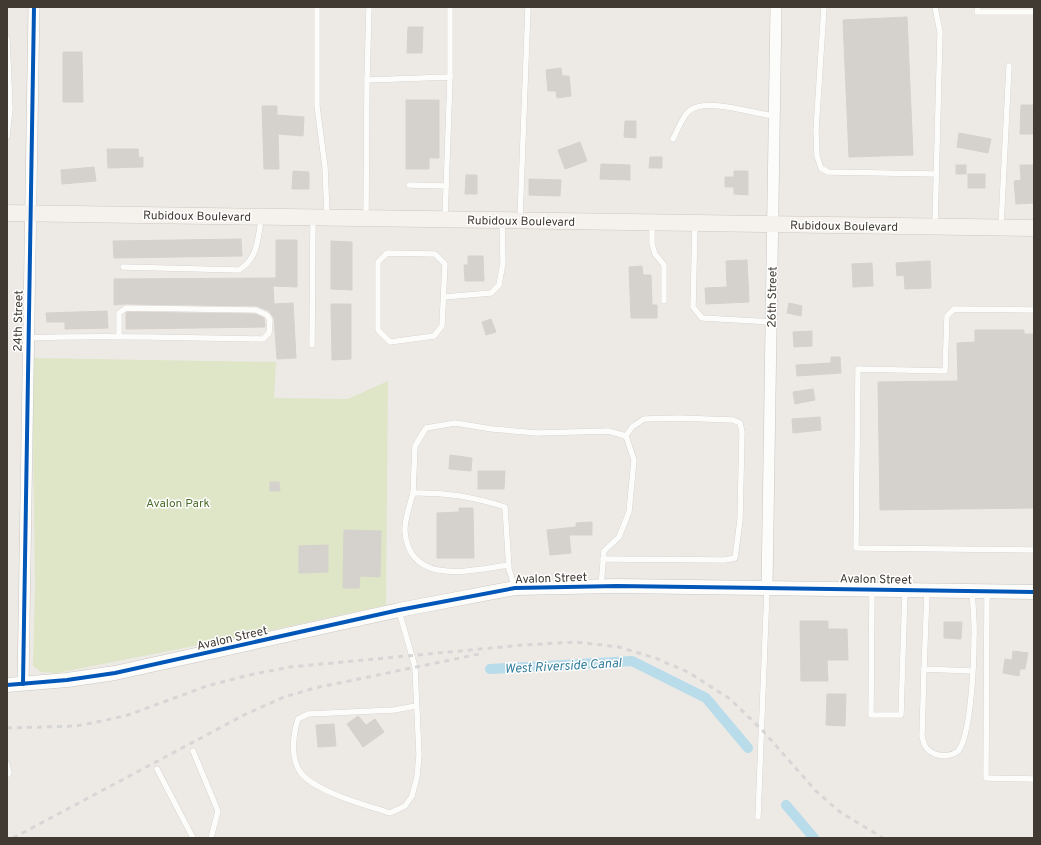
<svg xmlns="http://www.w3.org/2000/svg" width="1041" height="845" font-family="Overpass,sans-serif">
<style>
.green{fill:#dee6c7}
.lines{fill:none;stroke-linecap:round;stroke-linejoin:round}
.canal{stroke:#b8dce9;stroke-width:10}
.building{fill:#d5d1cd;stroke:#d5d1cc}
.service-casing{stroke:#c9c6c2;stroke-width:6}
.minor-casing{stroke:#c9c6c2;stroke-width:12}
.tertiary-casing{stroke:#c9c6c2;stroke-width:15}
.secondary-casing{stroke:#cdc7bf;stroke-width:17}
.service{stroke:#fcfcfb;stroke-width:5.5}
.minor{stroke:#fcfcfb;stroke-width:11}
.tertiary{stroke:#fcfcfb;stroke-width:14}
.secondary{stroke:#f5f2ed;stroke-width:16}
.rail{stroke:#d7d6d6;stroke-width:3;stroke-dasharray:5 5;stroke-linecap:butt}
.cycleway-casing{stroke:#fff;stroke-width:6}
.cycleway{stroke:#0057b8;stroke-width:4}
.labels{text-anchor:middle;stroke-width:3;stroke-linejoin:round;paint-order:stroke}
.street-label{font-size:12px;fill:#413a33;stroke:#fff}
.park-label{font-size:12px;fill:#4d6e2b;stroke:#fff}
.water-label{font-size:13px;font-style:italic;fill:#337e9e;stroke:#fff}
</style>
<rect width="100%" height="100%" fill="#edeae6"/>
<!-- green -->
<polygon class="green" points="32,358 276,362 274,398 348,399 388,381 386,605 245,636 57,673 41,672 33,666 35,585"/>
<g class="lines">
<!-- canal -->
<g class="canal">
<polyline points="490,669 632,661 706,698 748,748"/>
<polyline points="786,805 814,838"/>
</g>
</g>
<!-- building -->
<g class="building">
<polygon points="907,17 913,155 849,157 843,20"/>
<polygon points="408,27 423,27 422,53 407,53"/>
<polygon points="63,52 82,52 83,102 63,102"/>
<polygon points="561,68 562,76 569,76 571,96 557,98 556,91 548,91 546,70"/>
<polygon points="406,100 439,100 439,158 429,158 429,169 406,169"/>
<polygon points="1021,105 1034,105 1034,134 1020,134"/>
<polygon points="262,106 277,106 277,115 304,117 303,136 278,134 279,169 264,169"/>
<polygon points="625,121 636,121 636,138 624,137"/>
<polygon points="959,133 991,139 988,153 957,147"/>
<polygon points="580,142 587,161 565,169 558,150"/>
<polygon points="107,149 138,149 139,158 143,157 143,167 108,168"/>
<polygon points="650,157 662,157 662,168 649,168"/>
<polygon points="601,164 630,165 630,180 600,179"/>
<rect x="956" y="165" width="10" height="9"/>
<polygon points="1020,165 1034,165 1034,203 1016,204 1014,181 1021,180"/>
<polygon points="94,167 96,181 62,184 61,170"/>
<polygon points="293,171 309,172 309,189 292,189"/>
<polygon points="734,171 748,171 748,195 734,194 734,187 725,187 725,177 734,177"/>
<rect x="968" y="174" width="17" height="14"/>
<polygon points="466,175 477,175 477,194 465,194"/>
<polygon points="529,179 561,180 560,196 529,195"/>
<polygon points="241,239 242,256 114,258 113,241"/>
<polygon points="276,240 297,240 297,287 273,286 274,304 293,303 296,358 277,359 274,318 269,311 257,306 126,304 114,305 114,279 276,278"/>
<polygon points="331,241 352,242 352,290 331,289"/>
<polygon points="468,256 483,256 484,281 465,281 464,265 468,265"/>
<polygon points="747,260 749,302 706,304 705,288 727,287 726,261"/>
<polygon points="930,261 931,288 905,289 904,275 897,276 896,263"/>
<polygon points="872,263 873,286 853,287 852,264"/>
<polygon points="642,266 643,275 651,275 652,305 657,305 657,318 631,318 629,267"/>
<polygon points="789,303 802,306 801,316 787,313"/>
<polygon points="331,304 351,304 351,359 332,360"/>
<polygon points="107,311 108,328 65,329 65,322 47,322 46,313"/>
<polygon points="127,312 255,314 264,318 265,327 126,329 126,314"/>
<polygon points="491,319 496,332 486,335 482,322"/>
<polygon points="975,330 1024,330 1024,334 1033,334 1034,508 880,510 878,382 958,381 957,343 975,342"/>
<polygon points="812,331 812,346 794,347 793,332"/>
<polygon points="831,357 840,357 841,373 797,376 796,365 831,363"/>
<polygon points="813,389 815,400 795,404 793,392"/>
<polygon points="820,417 821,430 793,433 792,419"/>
<polygon points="450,455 472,458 471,471 449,469"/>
<polygon points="478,471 505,471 504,489 478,489"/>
<polygon points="270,482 279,482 280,491 270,491"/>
<polygon points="459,508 473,508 474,558 437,558 437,513 459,512"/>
<polygon points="592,522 592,535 569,535 571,553 550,555 547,530 576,527 576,523"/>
<polygon points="344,530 381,531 380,577 360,576 359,588 343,588"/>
<polygon points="328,545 328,572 299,573 299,546"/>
<polygon points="800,621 828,621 828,629 847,629 848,660 827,660 828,681 801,681"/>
<polygon points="944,622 962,622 961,639 944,638"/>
<polygon points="1013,651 1028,653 1025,669 1020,669 1019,676 1003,673 1005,659 1012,660"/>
<polygon points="827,694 846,694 845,726 826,725"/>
<polygon points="358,716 366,725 375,719 384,732 363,747 347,724"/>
<polygon points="334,724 336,746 318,747 316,725"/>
</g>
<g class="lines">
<!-- service casing -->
<g class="service-casing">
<g id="service">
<polyline points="317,7 317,106 325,167 327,216"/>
<polyline points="824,7 816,130 817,156 821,168 828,172 936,174"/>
<polyline points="935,7 940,32 935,225"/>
<polyline points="978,7 977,12 1034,12"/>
<polyline points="7,39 10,108 7,137"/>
<polyline points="450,77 450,7"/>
<polyline points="367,80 369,7"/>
<path d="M673 139C677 131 681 120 688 112 702 96 755 114 774 116"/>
<polyline points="409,185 446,186"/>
<polyline points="366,216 367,80 450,77 445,219"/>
<polyline points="520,218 528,7"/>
<polyline points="652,223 652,244 655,254 664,265 664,301"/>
<polyline points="695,225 693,307 702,318 771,322"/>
<polyline points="1001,226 1009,66"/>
<polygon points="387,253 435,254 445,264 442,326 434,336 390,342 378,330 378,262"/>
<path d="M123 267 239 270C258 258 258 239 261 219"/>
<polyline points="444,297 491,293 499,285 503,263 502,221"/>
<polyline points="1034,310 954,309 947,316 945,371 858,369 856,548 1034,550"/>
<path d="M28 338C106 335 185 338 263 339L269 333 270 320 267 315 256 310 126 308 119 313V337"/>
<polyline points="312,345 313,220"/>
<polyline points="413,493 415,446 426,428 455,423 492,429 537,433 608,431 626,436 634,460 629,512 619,537 604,551 601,586"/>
<polyline points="603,559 725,560 735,558 740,520 742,432 740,423 733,420 678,418 644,419 632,427 626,436"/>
<path d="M509 565C472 570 410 587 405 532 404 520 410 505 413 493 446 492 473 497 505 507L509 569 515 588"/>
<polyline points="872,590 871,715 901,715 905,590"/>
<path d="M972 591C973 607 975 624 974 640 974 661 971 737 958 751 952 756 942 757 935 754 926 750 924 746 922 736L924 669 972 671"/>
<polyline points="987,591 986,778 1034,779"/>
<path d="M399 611 415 667 419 755 417 777 412 796 405 806 390 813C366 805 316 792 301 773 290 759 293 735 298 719L308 714 394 710 416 706"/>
<polyline points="924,669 927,592"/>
<polyline points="193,751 218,811 211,838"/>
<polyline points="7,764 9,773 7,775"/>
<polyline points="157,769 193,838"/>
<polyline points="758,817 767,589"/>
</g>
</g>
<!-- minor casing -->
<g class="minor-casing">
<g id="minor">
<polyline points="767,588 776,7"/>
<polyline points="23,684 34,7"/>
</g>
</g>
<!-- tertiary casing -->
<g class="tertiary-casing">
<polyline id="tertiary" points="7,685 67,680 115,673 399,610 515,588 617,586 1034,592"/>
</g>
<!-- secondary casing -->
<g class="secondary-casing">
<polyline id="secondary" points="7,213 1034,228"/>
</g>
<!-- service -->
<use href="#service" class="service"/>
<!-- minor -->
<use href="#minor" class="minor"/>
<!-- tertiary -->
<use href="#tertiary" class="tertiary"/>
<!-- secondary -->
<use href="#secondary" class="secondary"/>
<!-- rail -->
<g class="rail">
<polyline points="7,728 76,726 102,721 128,715 207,686 249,675 290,667 523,645 576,642 619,647 655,658 688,672 730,699 763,731 816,791 840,812 883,838"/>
<polyline points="13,838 244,715 284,697 315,688 484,653"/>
</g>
<!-- cycleway casing -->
<g class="cycleway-casing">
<g id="cycleway">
<polyline points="23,684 34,7"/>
<polyline points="7,685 67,680 115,673 399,610 515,588 617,586 1034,592"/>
</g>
</g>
<!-- cycleway -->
<use href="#cycleway" class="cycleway"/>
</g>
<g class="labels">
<!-- street labels -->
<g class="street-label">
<text transform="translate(197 216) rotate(1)" y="4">Rubidoux Boulevard</text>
<text transform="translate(521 221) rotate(1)" y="4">Rubidoux Boulevard</text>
<text transform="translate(844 226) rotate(1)" y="4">Rubidoux Boulevard</text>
<text transform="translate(772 297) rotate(-89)" y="4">26th Street</text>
<text transform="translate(18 321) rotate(-89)" y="4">24th Street</text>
<text transform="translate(551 578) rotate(-2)" y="4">Avalon Street</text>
<text transform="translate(876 579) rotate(1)" y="4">Avalon Street</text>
<text transform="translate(232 638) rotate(-13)" y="4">Avalon Street</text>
</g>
<!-- park labels -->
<g class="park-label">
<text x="178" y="507">Avalon Park</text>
</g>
<!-- water labels -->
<g class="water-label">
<text transform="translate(563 665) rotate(-3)" y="5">West Riverside Canal</text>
</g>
</g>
<!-- border -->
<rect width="1041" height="845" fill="none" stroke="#413a33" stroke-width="16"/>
</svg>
